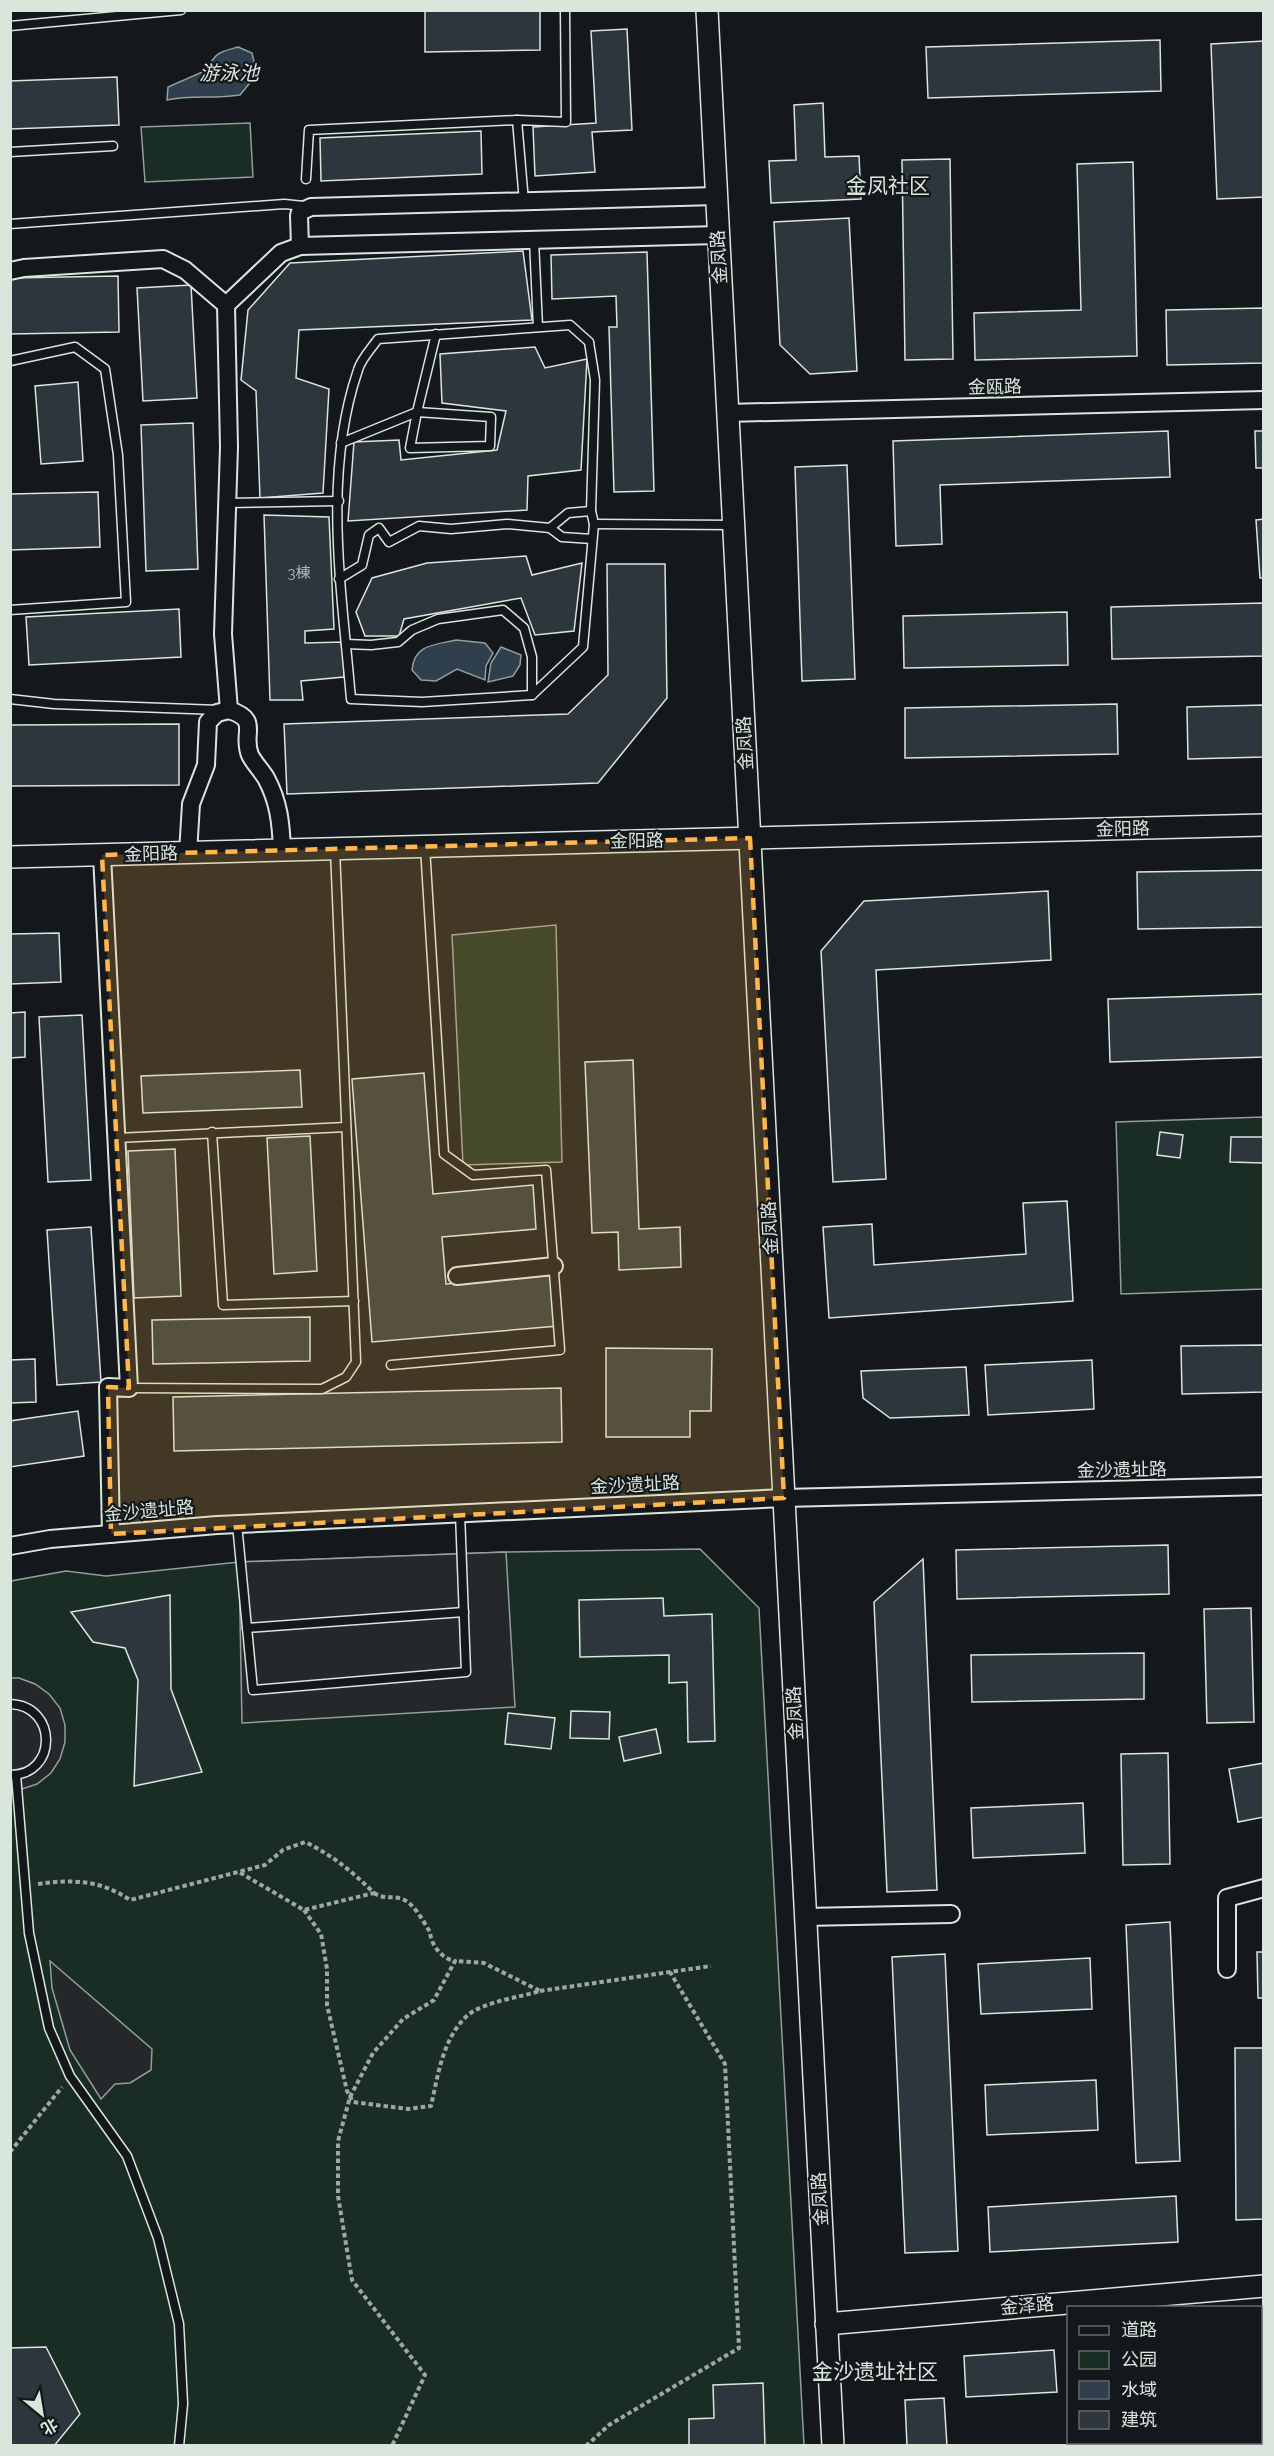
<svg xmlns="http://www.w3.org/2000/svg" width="1274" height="2456" font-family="Raleway,'Noto Sans SC',sans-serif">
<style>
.green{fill:#1a2d24;stroke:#939e99;stroke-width:1.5}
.parking{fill:#24282b;stroke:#939e99;stroke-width:1.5}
.water{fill:#2f3f4d;stroke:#939e99;stroke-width:1.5}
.building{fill:#2c363c;stroke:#d8e6dc;stroke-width:1.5}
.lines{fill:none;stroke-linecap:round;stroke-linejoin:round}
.service-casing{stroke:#d8e6dc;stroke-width:11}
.minor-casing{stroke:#d8e6dc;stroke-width:20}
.tertiary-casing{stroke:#d8e6dc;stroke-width:24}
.path{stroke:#9da8a2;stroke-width:4;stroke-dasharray:4.5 3;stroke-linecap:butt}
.service{stroke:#14181c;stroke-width:8}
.minor{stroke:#14181c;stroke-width:16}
.tertiary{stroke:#14181c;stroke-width:21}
.marked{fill:#ffb74d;fill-opacity:0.2;stroke:#ffb74d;stroke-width:4.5;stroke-dasharray:12 8;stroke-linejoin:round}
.labels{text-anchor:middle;stroke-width:4.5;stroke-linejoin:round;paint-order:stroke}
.number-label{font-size:15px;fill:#adbab4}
.street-label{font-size:18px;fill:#d8e6dc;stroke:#14181c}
.water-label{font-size:20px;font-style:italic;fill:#d8e6dc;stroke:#14181c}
.quarter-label{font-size:21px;fill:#d8e6dc;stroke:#14181c}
</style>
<rect width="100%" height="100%" fill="#14181c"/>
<!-- green -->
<g class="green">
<polygon points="250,123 253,177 145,182 141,127"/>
<polygon points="556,925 562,1162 463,1165 452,935"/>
<polygon points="1263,1117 1263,1289 1121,1294 1116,1122"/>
<polygon points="700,1549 759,1608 804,2445 11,2446 11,1581 66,1571 106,1576 239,1562 506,1552"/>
</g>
<!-- parking -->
<g class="parking">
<polygon points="506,1552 515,1707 242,1723 239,1562"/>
<polygon points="10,1678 19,1678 35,1684 49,1694 60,1708 65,1725 65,1742 60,1759 51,1773 37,1784 16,1791 11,1792"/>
<polygon points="50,1961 152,2049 151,2070 130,2083 115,2084 101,2099 70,2050 52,1988"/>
</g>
<!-- water -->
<g class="water">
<path d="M238 47 252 53 257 74 240 95C215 99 191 95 167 100L168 87 207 70C215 52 220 52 238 47Z"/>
<path d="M456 640 485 643 493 653 486 666 485 680 457 669 436 681 421 680 412 670C414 644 435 645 456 640Z"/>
<polygon points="501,647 521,655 520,665 513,676 488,682 491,663"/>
</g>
<!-- building -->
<g class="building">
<polygon points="425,10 540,10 540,50 425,52"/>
<polygon points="627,29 632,130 592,132 595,172 535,176 533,127 596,123 591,31"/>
<polygon points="1160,40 1161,91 928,98 926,47"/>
<polygon points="1264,41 1264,197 1217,199 1211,44"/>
<polygon points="117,77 119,125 10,129 10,81"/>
<polygon points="823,103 825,157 859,156 861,199 771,203 769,161 796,160 794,105"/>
<polygon points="481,131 482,174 321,181 320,138"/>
<polygon points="950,159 953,359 905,360 902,160"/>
<polygon points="1133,162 1137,356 975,360 974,313 1081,310 1077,164"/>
<polygon points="849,218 857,371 810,374 780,345 774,222"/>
<polygon points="523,251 532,320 299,330 296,378 329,389 323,493 260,498 256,391 241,380 248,310 290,263"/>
<polygon points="647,252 654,491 614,492 609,327 617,327 616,296 552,299 551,255"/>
<polygon points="118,276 119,332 10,334 10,278"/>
<polygon points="191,285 197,398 143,401 137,288"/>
<polygon points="1264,308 1264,363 1167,365 1166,310"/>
<polygon points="535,347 545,368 587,359 581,470 528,476 527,510 348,521 354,442 399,440 401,460 497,450 506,411 442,403 440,354"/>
<polygon points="78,382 83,461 41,464 35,386"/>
<polygon points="193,423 198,569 146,571 141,425"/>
<polygon points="1168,431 1170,477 940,485 942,544 896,546 893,441"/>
<polygon points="1255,431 1264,431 1264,468 1256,468"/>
<polygon points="847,465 855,679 802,681 795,467"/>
<polygon points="98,492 100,547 10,550 10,494"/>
<polygon points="264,515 329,517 334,629 305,631 305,643 343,642 344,677 301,681 303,700 270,700"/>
<polygon points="1264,519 1264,578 1260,578 1256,520"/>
<polygon points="526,556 532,575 582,563 574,631 535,635 521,598 404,619 399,636 365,636 356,612 372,578 427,563"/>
<polygon points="607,564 665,564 667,698 598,783 287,794 284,724 568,714 608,675"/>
<polygon points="1264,603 1264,656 1112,659 1111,607"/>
<polygon points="179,609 181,657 29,665 26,617"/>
<polygon points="1067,612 1068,665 904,668 903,616"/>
<polygon points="1117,704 1118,754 905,758 905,708"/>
<polygon points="1264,705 1264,757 1188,759 1187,707"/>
<polygon points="179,724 179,785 10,786 10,725"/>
<polygon points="1264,870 1264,927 1138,929 1137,872"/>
<polygon points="1048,891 1051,960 876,970 886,1179 833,1182 821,951 864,901"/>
<polygon points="59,933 61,982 10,984 10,934"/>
<polygon points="1264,994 1264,1057 1110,1062 1108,999"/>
<polygon points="25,1012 25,1057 10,1058 10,1013"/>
<polygon points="82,1015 91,1180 48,1182 39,1017"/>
<polygon points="633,1060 639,1229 680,1227 681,1267 619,1270 618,1232 592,1233 585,1062"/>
<polygon points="300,1070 302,1107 143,1113 141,1076"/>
<polygon points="424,1073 433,1194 533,1185 536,1229 442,1237 446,1284 554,1275 558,1326 372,1342 352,1079"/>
<polygon points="1160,1132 1183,1135 1180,1158 1157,1155"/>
<polygon points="310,1136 317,1271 274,1274 267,1138"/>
<polygon points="1231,1137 1264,1137 1264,1163 1230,1162"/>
<polygon points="175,1149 181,1296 134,1298 128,1151"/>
<polygon points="1067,1201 1073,1301 829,1318 823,1227 872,1224 874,1265 1026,1254 1023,1203"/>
<polygon points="91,1227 101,1382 57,1385 47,1230"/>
<polygon points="310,1317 310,1361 153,1364 152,1320"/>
<polygon points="1264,1345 1264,1392 1182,1394 1181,1346"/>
<polygon points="606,1348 712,1349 711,1411 690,1411 690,1437 606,1437"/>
<polygon points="35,1359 36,1402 10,1403 10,1360"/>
<polygon points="1092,1360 1094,1409 988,1415 985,1365"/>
<polygon points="966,1367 969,1415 890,1418 863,1398 861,1371"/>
<polygon points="561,1388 562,1442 174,1451 173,1397"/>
<polygon points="78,1411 84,1456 10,1467 10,1421"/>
<polygon points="1168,1545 1169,1594 957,1599 956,1550"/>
<polygon points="923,1559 937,1890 887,1892 874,1602"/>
<polygon points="170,1595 171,1689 202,1772 134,1786 138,1680 125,1648 93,1642 71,1612"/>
<polygon points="663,1598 664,1616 712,1614 715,1741 688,1742 687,1682 669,1683 669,1655 580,1657 579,1600"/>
<polygon points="1251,1608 1254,1722 1207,1723 1204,1609"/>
<polygon points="1144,1653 1144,1699 972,1702 971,1655"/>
<polygon points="571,1711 610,1712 609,1739 570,1738"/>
<polygon points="508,1713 555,1718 551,1749 505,1744"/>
<polygon points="656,1729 661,1753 624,1761 619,1737"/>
<polygon points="1168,1753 1170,1864 1123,1865 1121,1754"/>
<polygon points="1264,1763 1264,1817 1238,1822 1229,1769"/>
<polygon points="1083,1803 1085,1853 973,1858 971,1808"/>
<polygon points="1170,1922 1180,2161 1136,2163 1126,1925"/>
<polygon points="1257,1952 1264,1952 1264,1998 1258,1998"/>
<polygon points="945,1954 958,2251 905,2253 892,1957"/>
<polygon points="1090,1958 1092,2009 981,2014 978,1964"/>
<polygon points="1235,2048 1264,2048 1264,2219 1236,2220"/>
<polygon points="1096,2080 1098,2130 987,2135 985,2085"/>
<polygon points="1176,2196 1178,2242 990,2252 988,2207"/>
<rect x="1260" y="2335" width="4" height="42"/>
<polygon points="46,2347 80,2414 54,2446 10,2446 10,2348"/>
<polygon points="1054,2350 1057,2392 966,2397 964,2356"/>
<polygon points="763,2383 765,2446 656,2446 689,2445 689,2419 714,2418 713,2385"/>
<polygon points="944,2398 947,2446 907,2446 905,2400"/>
<polygon points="1260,2418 1264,2418 1264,2446 1214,2446 1214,2442 1260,2442"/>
<polygon points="1131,2442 1161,2442 1161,2446 1074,2446"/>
</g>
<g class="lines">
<!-- service casing -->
<g class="service-casing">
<g id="service">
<polyline points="10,26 181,10"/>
<polyline points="10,152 113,146"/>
<polyline points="306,179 309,130 517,120"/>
<polyline points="524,202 517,120 566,122 565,10"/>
<polyline points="10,224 284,204 304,206"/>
<polyline points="534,240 538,327"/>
<path d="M570 325 589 342 595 380 591 511 594 524 583 647 532 695 422 702 351 699C342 592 322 475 358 370 361 359 371 349 378 339Z"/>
<polyline points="10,361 75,347 105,369 118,455 126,602 10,610"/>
<polygon points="417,412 491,417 490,446 410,448"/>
<polyline points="341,443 417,412 436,334"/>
<polyline points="227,503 339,501"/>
<polyline points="594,524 733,525"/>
<polyline points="550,528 568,513 591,511"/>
<polyline points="339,579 362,565 369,535 379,528 389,542 419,526 451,529 507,524 550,528 562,537 592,539"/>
<polyline points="346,644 371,645 398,642 412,630 438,619 503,610 524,628 532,657 532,695"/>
<polyline points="10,699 54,704 219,710"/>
<polyline points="212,1132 223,1305 354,1301"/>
<polyline points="117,1138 346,1127"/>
<polyline points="391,1365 560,1350 546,1170 473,1175 444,1154 425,847"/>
<polyline points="129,1388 322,1389 346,1377 356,1362 335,849"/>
<polyline points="237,1524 253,1690 466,1672 460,1513"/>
<polyline points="247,1628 464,1612"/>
<path d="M10 1704C59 1706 57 1776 10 1775"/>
<polyline points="16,1775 29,1933 49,2028 70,2076 127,2156 158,2238 179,2324 183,2404 179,2446"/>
</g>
</g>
<!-- minor casing -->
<g class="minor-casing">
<g id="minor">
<polyline points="300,246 299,216 300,212 311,207 716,196"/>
<path d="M10 271 24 268 163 259 185 270 226 305 229 447 223 634 229 710C261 720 241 733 250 755 254 763 261 770 266 778 279 802 281 824 282 850"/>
<polyline points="226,305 281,253 300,246 718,235"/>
<polyline points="727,413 1264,400"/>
<polyline points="188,853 191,804 206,765 208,722 217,713 229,710"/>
<polyline points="102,855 129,1388 108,1387 111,1534"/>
<polyline points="457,1276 554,1266"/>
<polyline points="10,1546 50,1539 217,1525 784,1498 1264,1486"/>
<polyline points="805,1917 951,1914"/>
<polyline points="1227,1969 1227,1898 1264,1888"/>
</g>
</g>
<!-- tertiary casing -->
<g class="tertiary-casing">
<g id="tertiary">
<polyline points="707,10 833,2446"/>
<polyline points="10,857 1264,825"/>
<polyline points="826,2324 1264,2286"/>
</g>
</g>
<!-- path -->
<g class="path">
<path d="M38 1884C72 1879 101 1880 130 1900L265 1865 283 1850 305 1842C332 1855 353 1872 374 1893L304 1910 239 1872"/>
<path d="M374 1893C384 1900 392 1895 402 1899 414 1903 423 1921 430 1932 431 1945 442 1959 455 1961L434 2000 403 2019 373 2053 350 2097 338 2141V2196L352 2280 425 2375 392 2446"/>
<path d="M304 1910 321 1934 327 1969V2005L347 2091 353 2102 408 2109 431 2106C438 2075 443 2037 468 2015 483 2002 521 1997 540 1991L484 1963 455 1961"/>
<polyline points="540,1991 711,1966"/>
<polyline points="10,2152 62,2087"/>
<polyline points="586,2446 609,2425 739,2348 725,2064 670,1972"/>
</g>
<!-- service -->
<use href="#service" class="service"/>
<!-- minor -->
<use href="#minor" class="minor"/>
<!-- tertiary -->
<use href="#tertiary" class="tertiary"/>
</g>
<!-- marked area -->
<path class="marked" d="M750 838 784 1498 111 1534 108 1387 129 1388 102 855Z"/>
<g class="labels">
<!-- number labels -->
<g class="number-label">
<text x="299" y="578">3棟</text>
</g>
<!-- street labels -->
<g class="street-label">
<text transform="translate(719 257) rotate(-93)" y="6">金凤路</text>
<text transform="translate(995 387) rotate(-1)" y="6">金瓯路</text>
<text transform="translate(745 743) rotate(-93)" y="6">金凤路</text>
<text transform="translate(1123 829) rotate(-1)" y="6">金阳路</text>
<text transform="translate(637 841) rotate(-1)" y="6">金阳路</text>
<text transform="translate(151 854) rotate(-2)" y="6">金阳路</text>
<text transform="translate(770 1228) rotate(-93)" y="6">金凤路</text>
<text transform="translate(1122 1470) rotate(-1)" y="6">金沙遗址路</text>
<text transform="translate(635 1485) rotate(-3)" y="6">金沙遗址路</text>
<text transform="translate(149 1511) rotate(-5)" y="6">金沙遗址路</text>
<text transform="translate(795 1713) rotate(-93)" y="6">金凤路</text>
<text transform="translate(820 2199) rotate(-93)" y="6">金凤路</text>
<text transform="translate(1027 2306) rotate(-5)" y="6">金泽路</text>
</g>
<!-- water labels -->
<g class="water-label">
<text x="229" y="80">游泳池</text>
</g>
<!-- quarter labels -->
<g class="quarter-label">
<text x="888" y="193">金凤社区</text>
<text x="875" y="2379">金沙遗址社区</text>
</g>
</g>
<!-- border -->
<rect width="1274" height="2456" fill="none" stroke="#d8e6dc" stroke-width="24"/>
<!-- legend -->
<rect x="1067" y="2306" width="195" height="138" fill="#14181c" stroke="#626a69" stroke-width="1.5"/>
<rect x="1079" y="2326" width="30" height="9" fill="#14181c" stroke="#626a69" stroke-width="1.5"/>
<text x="1121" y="2336" font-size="18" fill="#d8e6dc">道路</text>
<rect x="1079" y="2351" width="30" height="18" fill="#1a2d24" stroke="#626a69" stroke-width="1.5"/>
<text x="1121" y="2366" font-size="18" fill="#d8e6dc">公园</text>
<rect x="1079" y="2381" width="30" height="18" fill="#2f3f4d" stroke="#626a69" stroke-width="1.5"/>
<text x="1121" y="2396" font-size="18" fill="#d8e6dc">水域</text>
<rect x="1079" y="2411" width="30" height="18" fill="#2c363c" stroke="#626a69" stroke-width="1.5"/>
<text x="1121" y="2426" font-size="18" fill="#d8e6dc">建筑</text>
<!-- north arrow -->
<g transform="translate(42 2414) rotate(150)" stroke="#14181c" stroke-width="4.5" paint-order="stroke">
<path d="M0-4.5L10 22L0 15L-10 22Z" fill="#d8e6dc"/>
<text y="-9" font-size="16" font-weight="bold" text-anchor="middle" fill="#d8e6dc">北</text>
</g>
</svg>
